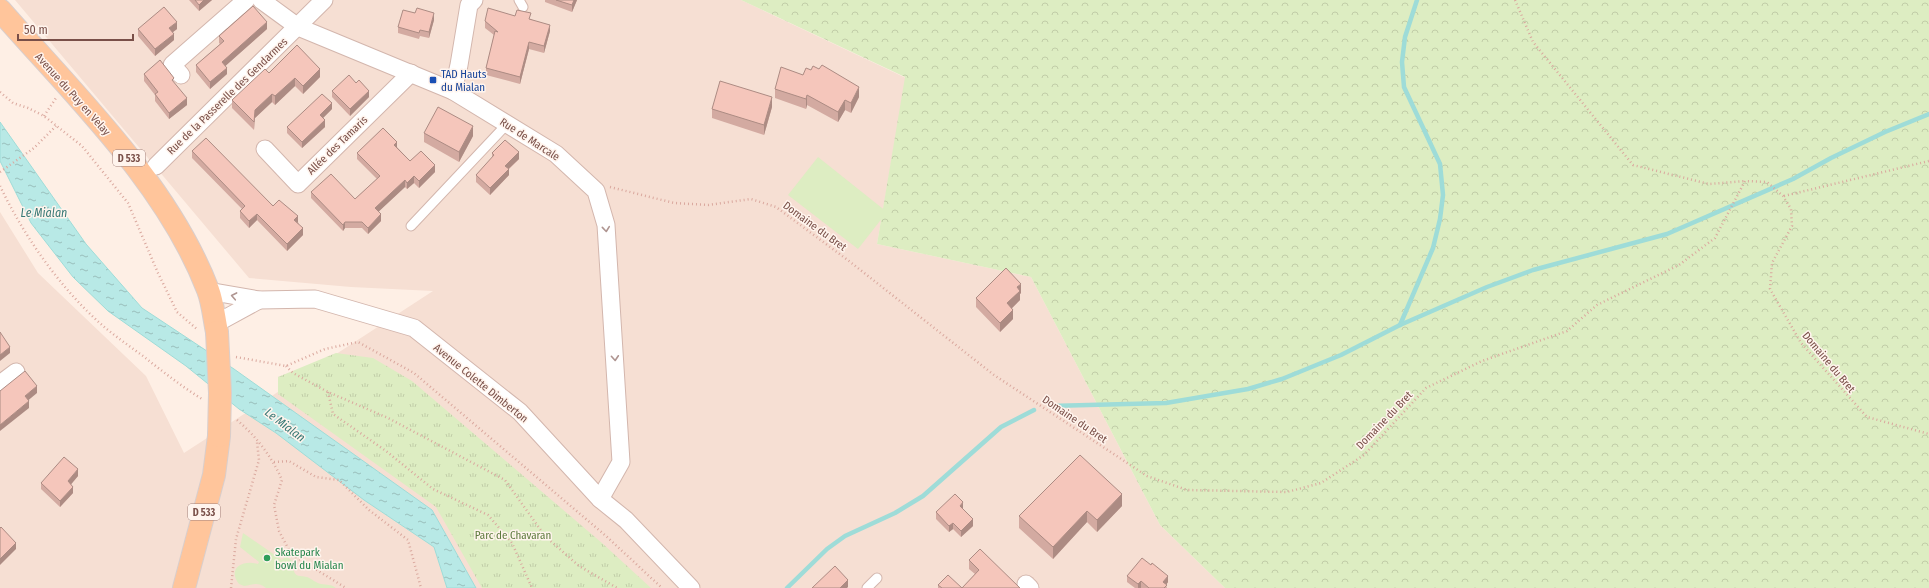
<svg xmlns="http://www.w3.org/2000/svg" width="1929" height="588" font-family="'Fira Sans Condensed',sans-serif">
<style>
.residential{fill:#f6dfd3}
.forest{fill:url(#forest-crowns)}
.park{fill:url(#park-tufts)}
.pitch{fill:#ddedc2}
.water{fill:url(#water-ripples);stroke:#9edcd8}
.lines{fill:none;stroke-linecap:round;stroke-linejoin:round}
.stream{stroke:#9edcd8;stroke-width:4.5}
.lane-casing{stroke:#d3b6ad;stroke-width:11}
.street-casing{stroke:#d3b6ad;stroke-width:19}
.primary-casing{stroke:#d9cecc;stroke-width:24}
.path{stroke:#daa89e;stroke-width:2.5;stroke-dasharray:1 3;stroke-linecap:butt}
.lane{stroke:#fff;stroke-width:9}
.street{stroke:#fff;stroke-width:17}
.primary{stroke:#ffc59b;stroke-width:22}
.primary-bridge-casing{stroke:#d9cecc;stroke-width:24;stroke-linecap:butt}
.primary-bridge{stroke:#ffc59b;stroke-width:22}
.wall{fill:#d3aaa1}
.shaded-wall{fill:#ac8b83}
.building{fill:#f5c6bb;stroke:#ac8b83}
.oneway{stroke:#af9591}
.transit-dot{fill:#1a4fb4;stroke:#fff4ed;stroke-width:1.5}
.leisure-dot{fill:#2e9e5b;stroke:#fff4ed;stroke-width:1.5}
.labels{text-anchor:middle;stroke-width:3;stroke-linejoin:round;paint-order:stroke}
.shield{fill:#fff4ed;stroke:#a1807a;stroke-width:1}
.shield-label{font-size:10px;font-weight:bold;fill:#794f48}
.transit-label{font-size:11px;fill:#164399;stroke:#fff4ed;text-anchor:start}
.street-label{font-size:11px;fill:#794f48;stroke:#fff4ed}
.park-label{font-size:11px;fill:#5c7a3c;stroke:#fff4ed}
.leisure-label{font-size:11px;fill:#27864d;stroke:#fff4ed;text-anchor:start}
.water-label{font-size:12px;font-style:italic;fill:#387875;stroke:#fff4ed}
</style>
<defs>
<pattern id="forest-crowns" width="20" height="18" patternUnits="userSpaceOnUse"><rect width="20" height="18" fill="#ddedc2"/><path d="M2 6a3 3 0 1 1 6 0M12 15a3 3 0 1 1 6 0" fill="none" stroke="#c1cda8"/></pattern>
<pattern id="park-tufts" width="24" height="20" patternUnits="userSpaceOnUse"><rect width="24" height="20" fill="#ddedc2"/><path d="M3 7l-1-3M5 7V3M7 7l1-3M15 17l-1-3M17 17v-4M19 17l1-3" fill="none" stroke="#c1cda8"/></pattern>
<pattern id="water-ripples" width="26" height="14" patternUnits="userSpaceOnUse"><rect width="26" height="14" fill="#b8e9e6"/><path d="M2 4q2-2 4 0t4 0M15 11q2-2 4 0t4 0" fill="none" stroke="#9abfbc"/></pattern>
</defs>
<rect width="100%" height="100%" fill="#feefe5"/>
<!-- residential -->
<polygon class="residential" points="15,0 741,0 906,78 877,244 1031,277 1160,525 1225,588 0,588 0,212 38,273 146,376 184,453 433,291 351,287 249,278"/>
<!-- forest -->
<polygon class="forest" points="741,0 1929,0 1929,588 1225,588 1160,525 1031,277 877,244 905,77"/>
<!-- park -->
<polygon class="park" points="336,353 373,358 412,381 602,543 651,588 482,588 436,507 278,394 278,377"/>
<!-- pitch -->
<g class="pitch">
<polygon points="818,157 887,212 858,249 788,195"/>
<path d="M243 533 282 560 286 556 296 564 293 569C296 578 299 575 307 577 312 579 316 583 321 584 327 585 331 584 336 588H266C257 581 253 585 244 586L239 584C227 569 242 559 258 564L259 562 240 547Z"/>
</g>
<!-- water -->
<polygon class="water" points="0,122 86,244 142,308 234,369 432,510 476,588 447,588 434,547 364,500 276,433 239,409 186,366 108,311 73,277 31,223 0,161"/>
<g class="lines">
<!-- stream -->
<g class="stream">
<polyline points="1400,325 1433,248 1440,219 1443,195 1440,164 1404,87 1402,62 1405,37 1417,0"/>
<polyline points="1050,406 1166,403 1248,389 1282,379 1341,355 1400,325 1487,287 1533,270 1667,234 1793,179 1831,158 1885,132 1929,114"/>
<polyline points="787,588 827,549 845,536 895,513 923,496 1001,427 1034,410"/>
</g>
<!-- lane casing -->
<g class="lane-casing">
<g id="lane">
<polyline points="519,0 523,7"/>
<polyline points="411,226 507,124"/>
<polyline points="867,588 877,578"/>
</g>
</g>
<!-- street casing -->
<g class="street-casing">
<g id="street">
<polyline points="261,0 298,27 453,91 556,154 596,191 606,225 621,462 600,499"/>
<polyline points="181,75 172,65 246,0"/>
<polyline points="453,91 459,65 469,5 474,0"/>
<polyline points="265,149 298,184 411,73"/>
<polyline points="156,166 324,0"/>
<polyline points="208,291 259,300 315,299 414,328 520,412 600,499 626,520 691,588"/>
<polyline points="215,324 259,300"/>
<polyline points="0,384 16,372"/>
<polyline points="1026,584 1030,588"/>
</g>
</g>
<!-- primary casing -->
<g class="primary-casing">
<g id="primary">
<path d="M0 10C74 95 167 183 208 290 213 303 214 318 217 332"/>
<polyline points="184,588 214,475 219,436"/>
</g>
</g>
<!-- path -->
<g class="path">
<polyline points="1515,0 1533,42 1633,165 1709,184 1745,181"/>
<polyline points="0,92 13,103 28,108 44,116 82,146 128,203 158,273 177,312 198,330"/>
<polyline points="44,116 56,98"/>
<polyline points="0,172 34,148 56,126"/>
<path d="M0 186C24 236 60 288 102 325 115 336 129 346 143 356 162 371 181 386 202 399"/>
<polyline points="610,187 674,203 708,205 751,199 776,207 849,261 994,375 1147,476 1187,490 1287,492 1321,483 1364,455 1426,388 1482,361 1567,331 1597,305 1679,265 1715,238 1745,181 1767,182 1783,196 1791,209 1792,226 1772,263 1770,289 1801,343 1867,417 1929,434"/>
<polyline points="1784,196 1929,161"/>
<polyline points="236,357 286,366 325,349 358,342 414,373 606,536 662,588"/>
<polyline points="286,366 293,373 328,392 388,418 505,480 545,536 579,566 617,588"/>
<polyline points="328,392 333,414 386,451 433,489 488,515 512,543 532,588"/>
<path d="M237 420C256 436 272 457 282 480L274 505 279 531 291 554 346 588"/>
<polyline points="274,462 289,461 316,477 339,480 369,510 408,540 421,588"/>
<polyline points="231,588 236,539 259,460 257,442"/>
</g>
<!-- lane -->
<use href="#lane" class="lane"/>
<!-- street -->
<use href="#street" class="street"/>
<!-- primary -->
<use href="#primary" class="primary"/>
<!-- primary-bridge casing -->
<g class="primary-bridge-casing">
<polyline id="primary-bridge" points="217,332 220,393 219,436"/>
</g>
<!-- primary-bridge -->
<use href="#primary-bridge" class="primary-bridge"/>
</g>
<!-- wall -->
<g class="wall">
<polygon points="189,0 212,0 199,11"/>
<polygon points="545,0 577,0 572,12 545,2"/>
<polygon points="515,16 531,19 550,31 544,53 529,49 520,84 486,75 486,68 494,35 485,28 485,21"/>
<polygon points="434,20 429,38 420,36 419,39 398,33 398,27"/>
<polygon points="138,29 177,29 173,32 174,40 155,56 138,36"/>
<polygon points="267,29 225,66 227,74 210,89 196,72 196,65 220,44 219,43 219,36"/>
<polygon points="269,73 320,77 303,94 295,86 275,105 272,102 255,118 254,130 232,108 232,100"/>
<polygon points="144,74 174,83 187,105 169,119 155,101 155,95 144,81"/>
<polygon points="775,89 859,97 851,113 845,110 838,122 807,105 806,109 775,98"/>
<polygon points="332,91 369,97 350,116 332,97"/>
<polygon points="772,107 764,135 712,118 712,109"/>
<polygon points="332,109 323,118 325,127 302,148 287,133 287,127"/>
<polygon points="424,133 473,136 459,162 424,142"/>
<polygon points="397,147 410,161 435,172 419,188 414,183 407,189 405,187 379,211 381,221 368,234 362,228 345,228 343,231 311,198 311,192 355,199 377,179 357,159 357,153"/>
<polygon points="192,151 298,222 303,235 287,251 257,220 249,228 240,218 240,211 242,209 192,158"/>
<polygon points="492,153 519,159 509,169 509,175 490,195 476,182 476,175 492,158"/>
<polygon points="1021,293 1020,294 1020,300 1012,308 1013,319 1000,332 976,307 976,298"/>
<polygon points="78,476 71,484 73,493 60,507 41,489 41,483"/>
<polygon points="1122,506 1097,532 1087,522 1053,559 1019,528 1019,516"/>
<polygon points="963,509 973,526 961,537 953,529 949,532 936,519 936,512"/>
<polygon points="969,560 1020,588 938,588 938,585 962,588 975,574 969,569"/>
<polygon points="1151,565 1168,582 1166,585 1167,588 1135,588 1127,582 1127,576"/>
</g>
<!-- shaded-wall -->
<g class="shaded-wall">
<polygon points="204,0 212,0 199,11 199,5"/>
<polygon points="574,0 577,0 572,12 572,5"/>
<polygon points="434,13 434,20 429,38 429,32"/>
<polygon points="177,22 177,29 169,35 169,28"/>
<polygon points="267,22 267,29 222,69 222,62"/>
<polygon points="550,25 550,31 544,53 544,46"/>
<polygon points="174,34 174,40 155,56 155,49"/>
<polygon points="529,42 529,49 520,84 520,77"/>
<polygon points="227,68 227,74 210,89 210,82"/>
<polygon points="320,69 320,77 303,94 303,86"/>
<polygon points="295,78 295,86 275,105 275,96"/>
<polygon points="859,87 859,97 851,113 851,103"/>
<polygon points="369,91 369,97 350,116 350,109"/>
<polygon points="272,94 272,102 255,118 254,130 255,110"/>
<polygon points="807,95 807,105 806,109 806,99"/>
<polygon points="772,97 772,107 764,135 764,125"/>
<polygon points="187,98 187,105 169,119 169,113"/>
<polygon points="845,100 845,110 838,122 838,112"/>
<polygon points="332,103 332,109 320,121 320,115"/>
<polygon points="325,120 325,127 302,148 302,142"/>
<polygon points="473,126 473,136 459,162 459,152"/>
<polygon points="397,142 397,148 394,145"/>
<polygon points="519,152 519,159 505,172 505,166"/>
<polygon points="435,165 435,172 419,188 419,181"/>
<polygon points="509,169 509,175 490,195 490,188"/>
<polygon points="414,176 414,183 407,189 407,183"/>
<polygon points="405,180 405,187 375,215 375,208"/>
<polygon points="257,214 257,220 249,228 249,221"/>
<polygon points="381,214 381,221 368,234 368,228"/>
<polygon points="298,216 298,222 294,226 294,220"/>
<polygon points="345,222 345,228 343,231 343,225"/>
<polygon points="303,228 303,235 287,251 287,244"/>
<polygon points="1021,284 1021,293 1020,294 1020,300 1007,313 1007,303 1017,287"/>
<polygon points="1013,310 1013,319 1000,332 1000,323"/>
<polygon points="10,347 10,353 0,361 0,355"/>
<polygon points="37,386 37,393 25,403 25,396"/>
<polygon points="29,401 29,408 0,431 0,425"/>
<polygon points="78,469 78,476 68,488 68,481"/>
<polygon points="73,487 73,493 60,507 60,501"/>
<polygon points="1122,494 1122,506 1097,532 1097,520"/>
<polygon points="963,502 963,509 960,513 960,506"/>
<polygon points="1087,511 1087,522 1053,559 1053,547"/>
<polygon points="973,519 973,526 961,537 961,531"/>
<polygon points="953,523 953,529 949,532 949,526"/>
<polygon points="16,543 16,549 0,565 0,559"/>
<polygon points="1168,576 1168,582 1164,588 1163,582"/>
<polygon points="848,580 848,587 847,588 840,588"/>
<polygon points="1141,581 1141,588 1138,588 1138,584"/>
</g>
<!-- building -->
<g class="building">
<polygon points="195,0 204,0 199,5"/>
<polygon points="556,0 574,0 572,5"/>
<polygon points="253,6 267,22 222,62 227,68 210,82 196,65 224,41 219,36"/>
<polygon points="164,7 177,22 169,28 174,34 155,49 138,29"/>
<polygon points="417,8 434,13 429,32 420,30 419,33 398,27 403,10 415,13"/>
<polygon points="488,8 515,16 517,10 531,13 529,19 550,25 544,46 529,42 520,77 486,68 495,31 498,32 485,21"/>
<polygon points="297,45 320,69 303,86 295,78 275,96 272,94 255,110 254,122 232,100 265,69 269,73"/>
<polygon points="160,60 174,78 172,80 187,98 169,113 155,94 158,92 144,74"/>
<polygon points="822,65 859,87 851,103 845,100 838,112 807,95 806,99 775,89 781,67 803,75 806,68 811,70 813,66 819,69"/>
<polygon points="349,75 356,83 359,80 369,91 350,109 332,91"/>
<polygon points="720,81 772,97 764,125 712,109"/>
<polygon points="322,94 332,103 320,115 325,120 302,142 287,127"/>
<polygon points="438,107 473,126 459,152 424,133"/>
<polygon points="383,128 397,142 394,145 410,161 421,151 435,165 419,181 414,176 407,183 405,180 375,208 381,214 368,228 362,222 345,222 343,225 311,192 331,174 355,199 380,176 357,153"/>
<polygon points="206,138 273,206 279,200 298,216 294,220 303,228 287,244 257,214 249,221 240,211 245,206 192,151"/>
<polygon points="505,140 519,152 505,166 509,169 490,188 476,175 494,155 492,153"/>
<polygon points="1006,268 1021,284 1017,287 1020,291 1007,303 1013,310 1000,323 976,298"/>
<polygon points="0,332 10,347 0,355"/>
<polygon points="25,371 37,386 25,396 29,401 0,425 0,391"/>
<polygon points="1080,455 1122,494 1097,520 1087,511 1053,547 1019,516"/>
<polygon points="64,457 78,469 68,481 73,487 60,501 41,483"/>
<polygon points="955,494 963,502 960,506 973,519 961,531 953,523 949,526 936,512"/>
<polygon points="1,527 16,543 0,559 0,528"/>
<polygon points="980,549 1020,588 942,588 938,585 948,575 962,588 979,570 969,560"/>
<polygon points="1142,558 1151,565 1152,563 1168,576 1163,582 1167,585 1164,588 1149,588 1141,581 1138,584 1127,576"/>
<polygon points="835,566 848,580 840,588 812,588"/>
</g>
<!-- one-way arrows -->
<defs><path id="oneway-chevron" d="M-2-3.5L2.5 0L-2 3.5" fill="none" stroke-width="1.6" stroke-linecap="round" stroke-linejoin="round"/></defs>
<g class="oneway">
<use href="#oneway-chevron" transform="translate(606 229) rotate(84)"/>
<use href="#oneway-chevron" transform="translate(234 296) rotate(-169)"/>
<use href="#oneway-chevron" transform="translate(615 358) rotate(86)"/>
</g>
<!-- markers -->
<rect class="transit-dot" x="429" y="76" width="8" height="8" rx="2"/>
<circle class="leisure-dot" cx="267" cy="558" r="4"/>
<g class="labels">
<!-- shield labels -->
<g class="shield">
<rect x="113" y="150" width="32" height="16" rx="3"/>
<rect x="188" y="504" width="32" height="16" rx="3"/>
</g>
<g class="shield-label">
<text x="129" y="162">D 533</text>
<text x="204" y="516">D 533</text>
</g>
<!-- transit labels -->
<g class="transit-label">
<text x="441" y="78">TAD Hauts<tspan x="441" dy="13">du Mialan</tspan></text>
</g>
<!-- street labels -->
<g class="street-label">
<text transform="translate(73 94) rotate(48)" y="4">Avenue du Puy en Velay</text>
<text transform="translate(227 96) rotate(-44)" y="4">Rue de la Passerelle des Gendarmes</text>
<text transform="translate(530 139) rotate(33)" y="4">Rue de Marcale</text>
<text transform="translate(337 145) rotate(-44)" y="4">Allée des Tamaris</text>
<text transform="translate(815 226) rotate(36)" y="4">Domaine du Bret</text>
<text transform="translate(1829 362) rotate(50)" y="4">Domaine du Bret</text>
<text transform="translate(481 383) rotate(39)" y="4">Avenue Colette Dimberton</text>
<text transform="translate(1075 419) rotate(34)" y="4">Domaine du Bret</text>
<text transform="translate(1384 420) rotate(-46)" y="4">Domaine du Bret</text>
</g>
<!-- park labels -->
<g class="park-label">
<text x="513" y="539">Parc de Chavaran</text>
</g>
<!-- leisure labels -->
<g class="leisure-label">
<text x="275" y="556">Skatepark<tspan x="275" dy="13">bowl du Mialan</tspan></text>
</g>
<!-- water labels -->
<g class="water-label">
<text x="44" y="217">Le Mialan</text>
<text transform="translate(285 425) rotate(37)" y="4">Le Mialan</text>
</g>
</g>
<!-- scale -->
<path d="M18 34v6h115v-6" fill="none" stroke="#794f48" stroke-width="2"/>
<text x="24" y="34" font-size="12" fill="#794f48" stroke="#fff4ed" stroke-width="3" paint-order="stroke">50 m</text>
</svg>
